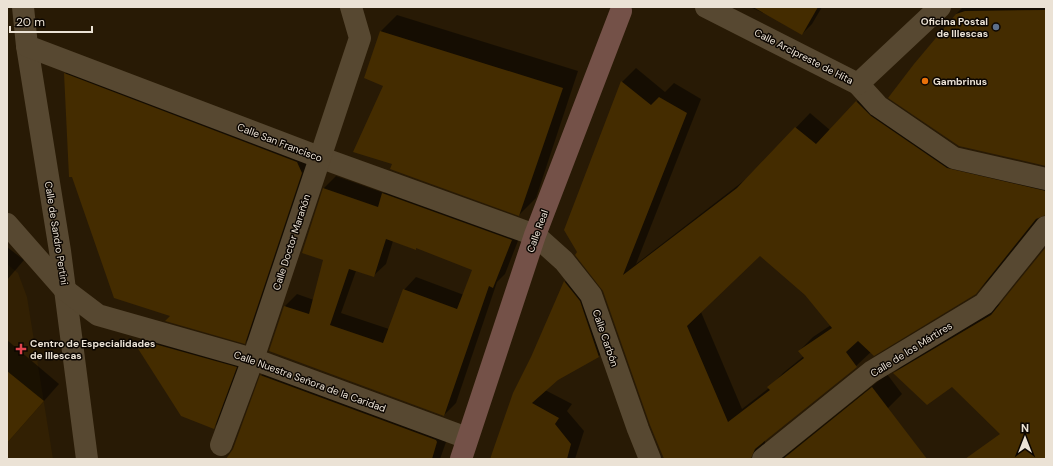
<svg xmlns="http://www.w3.org/2000/svg" width="1053" height="466" font-family="'DM Sans',sans-serif">
<style>
.built{fill:#322003}
.shadow{fill:#0007;fill-rule:evenodd}
.building{fill:#442c00;fill-rule:evenodd}
.lines{fill:none;stroke-linecap:round;stroke-linejoin:round}
.street{stroke:#574831;stroke-width:22}
.secondary{stroke:#745148;stroke-width:22}
.service-dot{fill:#5c6f8a;stroke:#0c0601;stroke-width:1.5}
.food-dot{fill:#e8710a;stroke:#0c0601;stroke-width:1.5}
.health-dot{fill:#e0444e;stroke:#0c0601;stroke-width:1.5}
.labels{text-anchor:middle;stroke-width:3;stroke-linejoin:round;paint-order:stroke}
.poi-label{font-size:10px;font-weight:bold;fill:#ebe2d5;stroke:#0c0601;text-anchor:start}
.street-label{font-size:10px;fill:#ebe2d5;stroke:#0c0601}
</style>
<rect width="100%" height="100%" fill="#281a05"/>
<!-- built -->
<polygon class="built" points="7,264 18,273 27,297 53,459 7,459"/>
<!-- shadow -->
<g class="shadow">
<polygon points="750,7 822,7 812,24 802,34 770,16"/>
<polygon points="963,7 1046,7 1046,165 956,14"/>
<polygon points="397,15 578,71 536,198 519,215 393,164 384,85 365,77 381,31"/>
<polygon points="81,58 313,146 261,326 245,343 171,316 73,176 65,74"/>
<path d="M636 68 665 92 674 83 701 99 636 264 750 176 810 113 830 130 871 87 962 155 1046 175V214H1042L990 279 975 294 871 352 856 366 765 440V447L779 458 786 455 887 374 902 394 888 408 898 459H664L604 290 565 230 622 82ZM760 254 806 294 831 325 813 337 799 351 804 356 783 373 769 388 742 409 701 312Z"/>
<path d="M336 176 384 193 395 182 523 228 505 274 497 282 456 403 444 415 285 306 297 294 314 300 324 260 303 252 324 188ZM393 241 415 249 417 247 473 269 464 295 416 277 404 290 389 329 341 313 356 271 373 276 386 264Z"/>
<polygon points="7,247 24,260 7,280"/>
<polygon points="1046,248 1046,382 952,386 894,373 908,359 1004,301"/>
<polygon points="578,269 612,343 599,356 557,379 545,390 572,404 567,411 584,431 575,459 490,459 565,282"/>
<polygon points="159,328 250,353 227,414 214,427 138,348"/>
<polygon points="7,340 59,384 7,443"/>
<polygon points="275,362 451,428 440,459 228,459 234,450 261,376"/>
</g>
<!-- building -->
<g class="building">
<polygon points="753,7 818,7 802,35"/>
<polygon points="1046,10 1046,166 959,146 888,98 914,64 956,14 965,11"/>
<polygon points="380,31 563,88 519,216 390,169 392,164 353,152 383,86 364,78"/>
<polygon points="64,73 297,162 302,173 245,344 165,321 170,316 114,298 72,177 69,177"/>
<path d="M621 81 651 105 659 97 687 113 623 275 737 188 795 127 816 144 856 101 871 116 947 168 1046 191V215L1036 219 976 294 874 356 858 341 846 352 857 367 755 449 751 459H664L650 425 603 291 575 255 577 252 564 230ZM760 256 805 295 832 328 798 351 804 358 767 387 770 390 728 422 687 326Z"/>
<path d="M323 188 378 207 382 193 512 240 493 288 489 286 444 416 269 351 284 306 309 314 323 260 302 253ZM386 239 416 250V248L472 270 457 309 403 289 383 343 330 325 349 269 374 277Z"/>
<polygon points="1046,247 1046,459 965,459 1000,434 952,387 927,405 893,373 991,315"/>
<polygon points="564,281 580,301 599,357 558,380 532,403 559,418 555,424 571,444 567,459 490,459 513,393 531,357"/>
<polygon points="144,341 237,367 214,429 181,416 137,347"/>
<polygon points="7,371 44,401 7,443"/>
<polygon points="260,375 436,440 437,442 432,459 226,459 233,449"/>
<polygon points="872,387 927,459 783,459"/>
</g>
<g class="lines">
<!-- street -->
<g class="street">
<polyline points="23,7 27,46 60,251 87,459"/>
<polyline points="706,7 858,84 878,106 954,158 1046,179"/>
<polyline points="27,46 319,157 535,235 564,261 591,295 638,429 650,459"/>
<polyline points="858,84 940,7"/>
<polyline points="7,224 65,290 98,315 253,359 467,438"/>
<polyline points="221,445 253,359 360,38 351,7"/>
<polyline points="763,459 871,372 984,304 1046,227"/>
</g>
<!-- secondary -->
<polyline class="secondary" points="461,459 535,235 621,11"/>
</g>
<!-- markers -->
<circle class="service-dot" cx="996" cy="27" r="4"/>
<circle class="food-dot" cx="925" cy="81" r="4"/>
<path class="health-dot" d="M19 343h4v4h4v4h-4v4h-4v-4h-4v-4h4z"/>
<g class="labels">
<!-- poi labels -->
<g class="poi-label">
<text x="988" y="25" text-anchor="end">Oficina Postal<tspan x="988" dy="12">de Illescas</tspan></text>
<text x="933" y="85">Gambrinus</text>
<text x="30" y="347">Centro de Especialidades<tspan x="30" dy="12">de Illescas</tspan></text>
</g>
<!-- street labels -->
<g class="street-label">
<text transform="translate(804 56) rotate(27)" y="4">Calle Arcipreste de Hita</text>
<text transform="translate(280 142) rotate(21)" y="4">Calle San Francisco</text>
<text transform="translate(537 231) rotate(-70)" y="4">Calle Real</text>
<text transform="translate(57 233) rotate(81)" y="4">Calle de Sandro Pertini</text>
<text transform="translate(291 242) rotate(-72)" y="4">Calle Doctor Marañón</text>
<text transform="translate(606 338) rotate(71)" y="4">Calle Carbón</text>
<text transform="translate(911 349) rotate(-32)" y="4">Calle de los Mártires</text>
<text transform="translate(310 381) rotate(20)" y="4">Calle Nuestra Señora de la Caridad</text>
</g>
</g>
<!-- border -->
<rect width="1053" height="466" fill="none" stroke="#ebe2d5" stroke-width="16"/>
<!-- north arrow -->
<g transform="translate(1025 438)" stroke="#0c0601" stroke-width="3" paint-order="stroke">
<path d="M0-3L7 15L0 10L-7 15Z" fill="#ebe2d5"/>
<text y="-6" font-size="11" font-weight="bold" text-anchor="middle" fill="#ebe2d5">N</text>
</g>
<!-- scale -->
<path d="M10 26v6h82v-6" fill="none" stroke="#ebe2d5" stroke-width="2"/>
<text x="16" y="26" font-size="12" fill="#ebe2d5" stroke="#0c0601" stroke-width="3" paint-order="stroke">20 m</text>
</svg>
